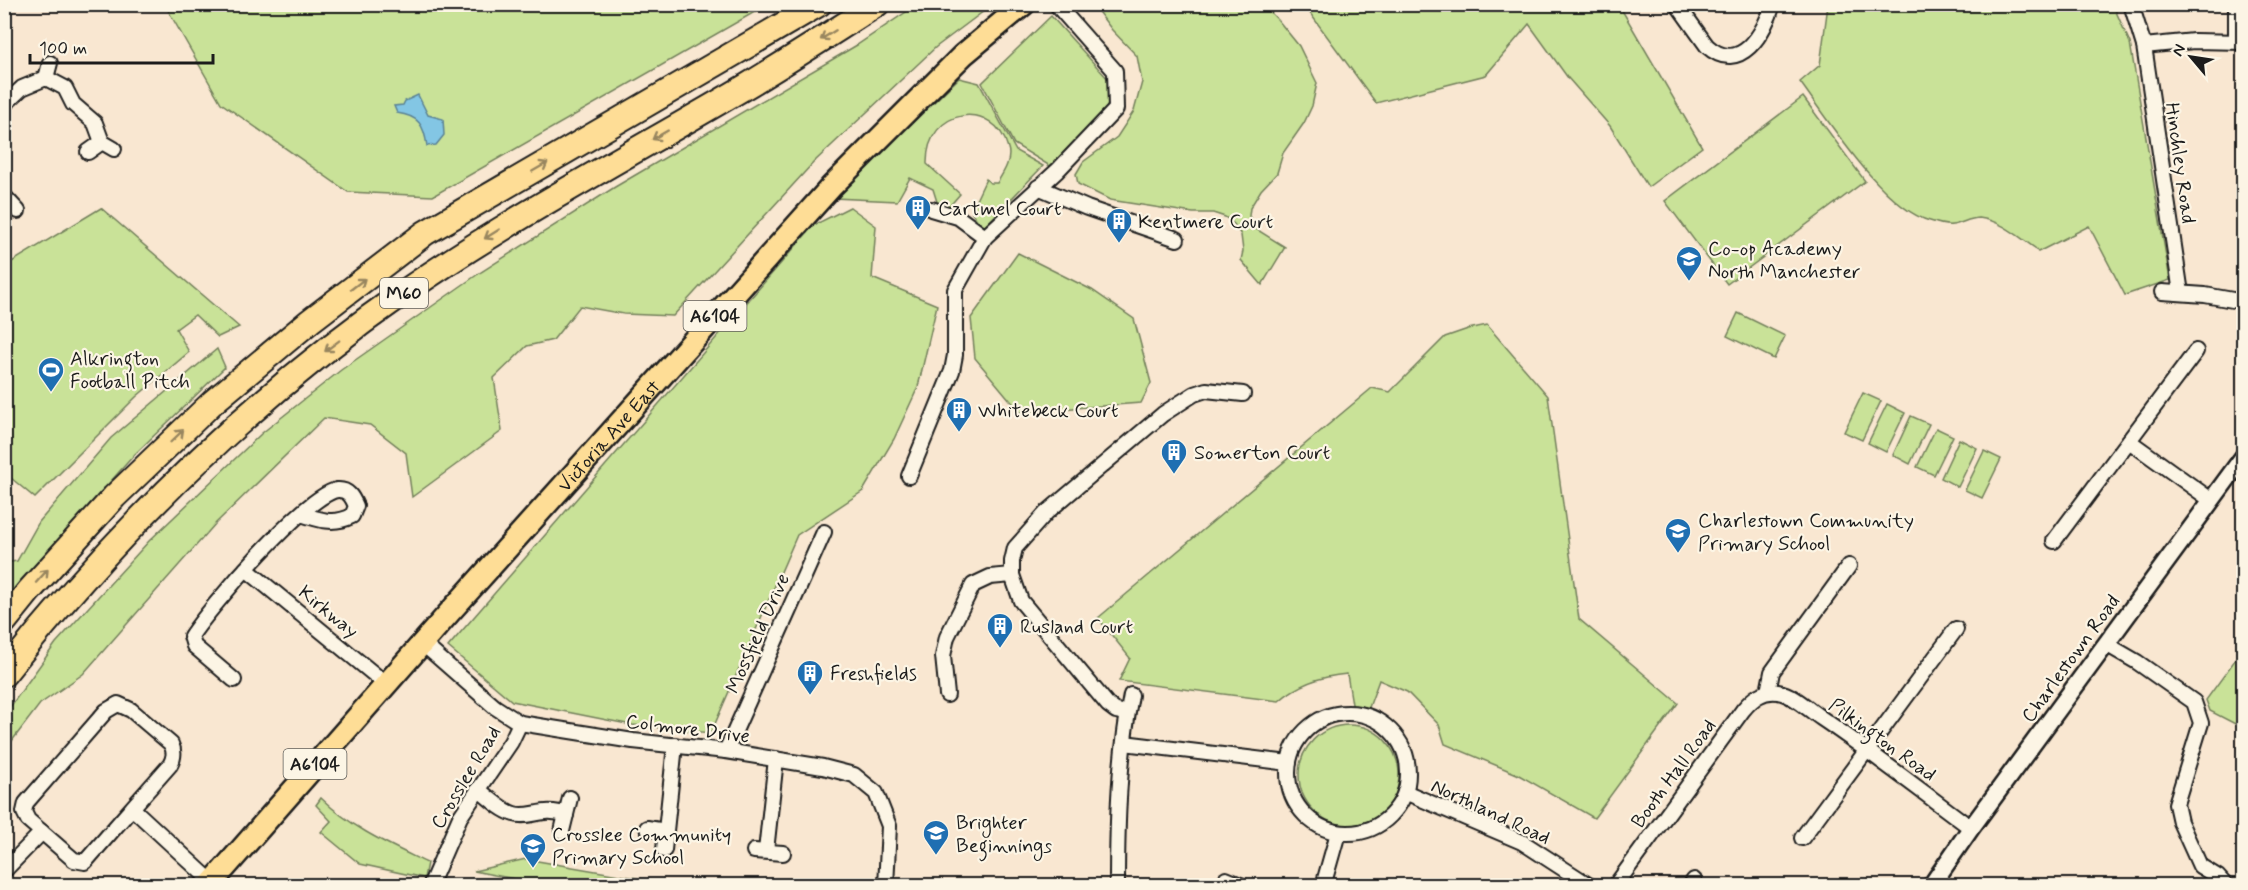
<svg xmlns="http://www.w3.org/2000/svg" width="2248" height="890" font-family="Mynerve,sans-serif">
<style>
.green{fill:#c9e298;stroke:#727f5a;stroke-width:1.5}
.water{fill:#83c6e4;stroke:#5a8294;stroke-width:1.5}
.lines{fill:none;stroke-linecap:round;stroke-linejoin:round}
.minor-casing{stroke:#1c1c1c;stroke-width:18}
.tertiary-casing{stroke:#1c1c1c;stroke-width:21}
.primary-casing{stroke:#1c1c1c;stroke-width:26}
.motorway-casing{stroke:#1c1c1c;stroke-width:28}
.minor{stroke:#fcf5e5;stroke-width:14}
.tertiary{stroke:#fcf5e5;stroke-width:16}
.primary{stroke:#fedd96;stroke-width:21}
.motorway{stroke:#fedd96;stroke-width:24}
.oneway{stroke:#98865f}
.labels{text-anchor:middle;stroke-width:4.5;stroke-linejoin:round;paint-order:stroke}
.shield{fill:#fcf5e5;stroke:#5f5d58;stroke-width:1.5}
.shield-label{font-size:18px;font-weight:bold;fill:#1c1c1c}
.street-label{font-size:20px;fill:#1c1c1c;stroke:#fcf5e5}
.poi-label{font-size:20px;fill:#1c1c1c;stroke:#fcf5e5;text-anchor:start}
</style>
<rect width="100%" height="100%" fill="#f9e7d1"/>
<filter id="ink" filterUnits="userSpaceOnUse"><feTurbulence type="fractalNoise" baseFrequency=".0167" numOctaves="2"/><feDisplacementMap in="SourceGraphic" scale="12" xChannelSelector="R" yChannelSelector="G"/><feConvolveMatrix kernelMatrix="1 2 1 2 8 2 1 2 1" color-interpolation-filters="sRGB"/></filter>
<g filter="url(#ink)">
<!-- green -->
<g class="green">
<polygon points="918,4 992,5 936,47 814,162 673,316 624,314 580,306 553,340 527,346 494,378 502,431 412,497 406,453 370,425 324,418 216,523 83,674 40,704 5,750 5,714 56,643 149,541 262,433 341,370 481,272 615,187 857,45"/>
<polygon points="165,5 767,5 433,196 348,192 221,103"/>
<polygon points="1093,5 1263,5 1278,20 1299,46 1317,83 1312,106 1304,123 1283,153 1277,173 1261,190 1250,208 1249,216 1256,229 1285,247 1262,285 1241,260 1243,251 1241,235 1234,224 1225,217 1213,213 1193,213 1110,200 1078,184 1076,174 1083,162 1117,137 1134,111 1142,82 1137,56 1112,30"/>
<polygon points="1304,5 1619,5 1702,147 1648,187 1610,126 1568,78 1529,24 1486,75 1376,103"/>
<path d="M1828 5H2113L2130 43 2170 280 2125 295 2089 226 2038 252 2035 248C2019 237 2000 220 1979 218 1969 218 1961 224 1952 225 1945 226 1936 223 1930 221 1884 209 1828 120 1800 82L1820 65Z"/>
<polygon points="1051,16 1108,79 1111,94 1106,110 1050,166 1014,144 982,83"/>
<path d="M959 78 979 83 1016 151 1043 166 983 228 972 213 977 198 986 179 990 183H997C1003 173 1012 160 1008 148 995 99 926 106 927 164L960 194 947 209 938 205 933 189 910 178 897 201 834 198Z"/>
<polygon points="1803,97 1865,181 1727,284 1665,201"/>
<polygon points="850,207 876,226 872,278 937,305 918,387 894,439 863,491 797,535 711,733 632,725 512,701 448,647 814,225"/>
<polygon points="101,208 239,327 218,337 195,315 176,329 189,352 136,397 35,498 5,473 5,266"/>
<polygon points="1018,253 1092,290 1134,319 1151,383 1141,403 1020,412 975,358 971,318"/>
<polygon points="1738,313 1785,336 1774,359 1727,336"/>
<path d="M1487 325 1548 396 1579 619 1678 703 1594 818 1517 774 1445 744 1439 725 1407 692 1379 680 1367 713 1353 710 1347 674C1322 676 1298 684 1279 701L1119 681 1130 658 1098 618 1372 388 1390 392 1445 337 1468 329Z"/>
<polygon points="217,349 225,367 135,454 5,600 5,563 17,561 39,522 111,438"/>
<polygon points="1863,393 1881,401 1862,440 1844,432"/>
<polygon points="1887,404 1905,413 1886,452 1868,443"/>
<polygon points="1911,416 1929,424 1910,464 1893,455"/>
<polygon points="1936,428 1953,436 1934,475 1917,467"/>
<polygon points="1959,439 1977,448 1958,487 1941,478"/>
<polygon points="1984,451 2001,459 1982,498 1965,490"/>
<polygon points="2243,649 2243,728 2210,711 2206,700"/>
<circle cx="1349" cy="775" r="50"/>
<path d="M321 798C353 829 388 844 427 863L424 878 360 864 321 832 331 821 316 805Z"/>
<polygon points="526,859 677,885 540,885 540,884 474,871"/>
</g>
<!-- water -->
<path class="water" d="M418 95 428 115 443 119 444 135 436 145 427 146C424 125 419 116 397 113L394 106 403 105 405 101Z"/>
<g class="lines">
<!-- minor casing -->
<g class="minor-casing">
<g id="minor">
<path d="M1677 4 1707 46C1740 76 1765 32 1773 4"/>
<polyline points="2131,4 2144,46 2181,293"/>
<polyline points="2236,41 2236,4"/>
<polyline points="2144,46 2194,41 2244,42"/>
<polyline points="46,78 50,63"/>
<polyline points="4,105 22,88 46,78 65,88 73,104 95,123 102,142"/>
<polyline points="88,152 102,142 114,149"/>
<polyline points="1038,187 1087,208 1177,239"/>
<polyline points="4,196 18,211"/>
<polyline points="931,209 958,217 985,237"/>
<polyline points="2162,292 2205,295 2244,302"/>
<polyline points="2129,441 2211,500"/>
<polyline points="909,476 952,371 955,355 955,290 985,237 1057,171 1116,109 1115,71 1056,4"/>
<polyline points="2054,541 2196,351"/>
<polyline points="246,569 386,684"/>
<polyline points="422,643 495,707 520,723 633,741 726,751 823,767 854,775 876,793 889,826 886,886"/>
<polyline points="2106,644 2137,662 2194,702 2201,723 2176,804 2180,822 2200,866 2218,877 2226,886"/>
<path d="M234 680 194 646 191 636C210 607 306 495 337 490 348 489 352 497 356 506L352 516C334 525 319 520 301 514"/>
<polyline points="1768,692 1772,672 1849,566"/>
<polyline points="947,695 943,656 947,637 973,585 990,577 1012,575"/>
<polyline points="1127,713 1116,711 1108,705 1021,601 1012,575 1012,561 1015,548 1046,513 1163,414 1194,394 1206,390 1243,394"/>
<circle cx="1348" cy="773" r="60"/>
<polyline points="1124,743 1289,763"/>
<polyline points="726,751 824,532"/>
<path d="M478 789C489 798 501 810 514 814 531 819 543 806 566 815"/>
<polyline points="1405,792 1522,842 1590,886"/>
<path d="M132 808 170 765C174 758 175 752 171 744L131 710 118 704 106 711 26 803 24 812 28 820 74 860 85 862 132 808 212 882"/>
<polyline points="647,828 666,831"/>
<polyline points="562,831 570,798"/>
<polyline points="1802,838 1956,629"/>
<polyline points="664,850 675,745"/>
<polyline points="754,851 783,853"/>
<polyline points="766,851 776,759"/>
<polyline points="4,871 42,832"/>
<polyline points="1226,879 1243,886"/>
<polyline points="430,886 460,817 511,742 520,723"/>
<path d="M1117 886C1117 822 1119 757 1131 695"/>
<polyline points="1323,886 1338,833"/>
<path d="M1615 886 1743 710C1752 699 1762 690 1778 692 1793 694 1809 710 1821 718 1873 753 1921 791 1971 828"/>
<polyline points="1690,886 1694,880"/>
</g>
</g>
<!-- tertiary casing -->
<g class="tertiary-casing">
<polyline id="tertiary" points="1931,886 1971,828 2244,456"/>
</g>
<!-- primary casing -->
<g class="primary-casing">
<g id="primary">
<path id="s1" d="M209 886 449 613 832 186 963 55 1024 4"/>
</g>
</g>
<!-- motorway casing -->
<g class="motorway-casing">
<g id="motorway">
<polyline points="4,622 29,591 114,497 213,402 310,321 425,233 819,4"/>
<path d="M4 674C120 528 253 397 406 291 516 215 635 152 750 84 793 58 835 31 877 4"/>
</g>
</g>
<!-- minor -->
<use href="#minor" class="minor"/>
<!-- tertiary -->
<use href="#tertiary" class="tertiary"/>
<!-- primary -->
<use href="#primary" class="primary"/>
<!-- motorway -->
<use href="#motorway" class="motorway"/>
</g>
<!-- one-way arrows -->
<defs><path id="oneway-shaft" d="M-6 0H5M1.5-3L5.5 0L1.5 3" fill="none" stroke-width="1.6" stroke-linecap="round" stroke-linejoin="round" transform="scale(1.5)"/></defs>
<g class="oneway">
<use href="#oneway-shaft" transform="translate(828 35) rotate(148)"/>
<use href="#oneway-shaft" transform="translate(660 135) rotate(150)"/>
<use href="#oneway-shaft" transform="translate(540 167) rotate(-30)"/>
<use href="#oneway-shaft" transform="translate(492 234) rotate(148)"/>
<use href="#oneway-shaft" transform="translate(358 284) rotate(-38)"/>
<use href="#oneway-shaft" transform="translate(332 346) rotate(143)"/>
<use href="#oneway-shaft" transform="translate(177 436) rotate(-44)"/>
<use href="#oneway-shaft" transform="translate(42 576) rotate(-48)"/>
</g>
</g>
<!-- icons -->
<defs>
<g id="building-pin" transform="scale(1.35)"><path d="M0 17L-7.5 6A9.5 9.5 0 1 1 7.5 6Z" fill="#1f6fb2" stroke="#fcf5e5"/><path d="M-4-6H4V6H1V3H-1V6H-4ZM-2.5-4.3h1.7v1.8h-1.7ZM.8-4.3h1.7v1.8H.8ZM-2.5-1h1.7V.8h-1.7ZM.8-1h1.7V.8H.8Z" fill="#fff"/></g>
<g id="school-pin" transform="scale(1.35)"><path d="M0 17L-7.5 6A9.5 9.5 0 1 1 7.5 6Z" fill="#1f6fb2" stroke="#fcf5e5"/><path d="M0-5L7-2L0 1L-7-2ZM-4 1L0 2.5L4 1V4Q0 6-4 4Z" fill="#fff"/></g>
<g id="stadium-pin" transform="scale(1.35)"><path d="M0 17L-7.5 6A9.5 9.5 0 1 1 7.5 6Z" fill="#1f6fb2" stroke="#fcf5e5"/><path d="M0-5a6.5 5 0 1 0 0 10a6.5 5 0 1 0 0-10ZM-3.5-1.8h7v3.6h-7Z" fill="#fff"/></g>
</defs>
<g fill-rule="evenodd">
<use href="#building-pin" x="918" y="208"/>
<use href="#building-pin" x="1119" y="221"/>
<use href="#school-pin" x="1689" y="259"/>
<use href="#stadium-pin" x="51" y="370"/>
<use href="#building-pin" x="959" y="410"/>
<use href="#building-pin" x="1174" y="452"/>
<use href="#school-pin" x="1678" y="531"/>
<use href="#building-pin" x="1000" y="626"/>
<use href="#building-pin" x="810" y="673"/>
<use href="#school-pin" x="936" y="833"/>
<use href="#school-pin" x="533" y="846"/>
</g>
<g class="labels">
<!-- shield labels -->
<g class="shield">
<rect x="380" y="278" width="48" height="30" rx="4.5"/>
<rect x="683.5" y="301" width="63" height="30" rx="4.5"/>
<rect x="283.5" y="749" width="63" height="30" rx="4.5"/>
</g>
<g class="shield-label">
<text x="404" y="299">M60</text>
<text x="715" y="322">A6104</text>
<text x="315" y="770">A6104</text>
</g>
<!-- street labels -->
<g class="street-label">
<text transform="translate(2181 163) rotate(82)" y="7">Hinchley Road</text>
<text dy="7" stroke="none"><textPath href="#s1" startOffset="602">Victoria Ave East</textPath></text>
<text transform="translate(329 611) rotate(39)" y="7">Kirkway</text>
<text transform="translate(757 633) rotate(-66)" y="7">Mossfield Drive</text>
<text transform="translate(2070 658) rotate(-54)" y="7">Charlestown Road</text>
<text transform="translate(688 728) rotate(7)" y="7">Colmore Drive</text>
<text transform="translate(1883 739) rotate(36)" y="7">Pilkington Road</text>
<text transform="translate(1673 773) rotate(-54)" y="7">Booth Hall Road</text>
<text transform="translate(465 777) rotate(-59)" y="7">Crosslee Road</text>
<text transform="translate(1491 811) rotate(25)" y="7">Northland Road</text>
</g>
<!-- poi labels -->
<g class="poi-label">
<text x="938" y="215">Cartmel Court</text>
<text x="1138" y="228">Kentmere Court</text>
<text x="1708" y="255">Co-op Academy<tspan x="1708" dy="23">North Manchester</tspan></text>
<text x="70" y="365">Alkrington<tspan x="70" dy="23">Football Pitch</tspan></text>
<text x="978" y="417">Whitebeck Court</text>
<text x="1194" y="459">Somerton Court</text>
<text x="1698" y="527">Charlestown Community<tspan x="1698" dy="23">Primary School</tspan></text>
<text x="1020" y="633">Rusland Court</text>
<text x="830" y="680">Freshfields</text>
<text x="956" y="829">Brighter<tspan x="956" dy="23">Beginnings</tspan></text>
<text x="552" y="841">Crosslee Community<tspan x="552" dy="23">Primary School</tspan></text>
</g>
</g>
<!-- margin -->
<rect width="2248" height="890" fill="none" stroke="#fcf5e5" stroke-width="24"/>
<rect x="12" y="12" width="2224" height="866" fill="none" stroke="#1c1c1c" stroke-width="2" filter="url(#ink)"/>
<!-- north arrow -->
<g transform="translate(2191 57) rotate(299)" stroke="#fcf5e5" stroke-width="4.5" paint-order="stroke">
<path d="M0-4.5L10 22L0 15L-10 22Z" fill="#1c1c1c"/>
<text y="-9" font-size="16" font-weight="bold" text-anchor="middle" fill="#1c1c1c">N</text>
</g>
<!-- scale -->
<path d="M30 54v9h183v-9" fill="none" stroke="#1c1c1c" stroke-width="3"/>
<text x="39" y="54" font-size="18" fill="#1c1c1c" stroke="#fcf5e5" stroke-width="4.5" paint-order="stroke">100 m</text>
</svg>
